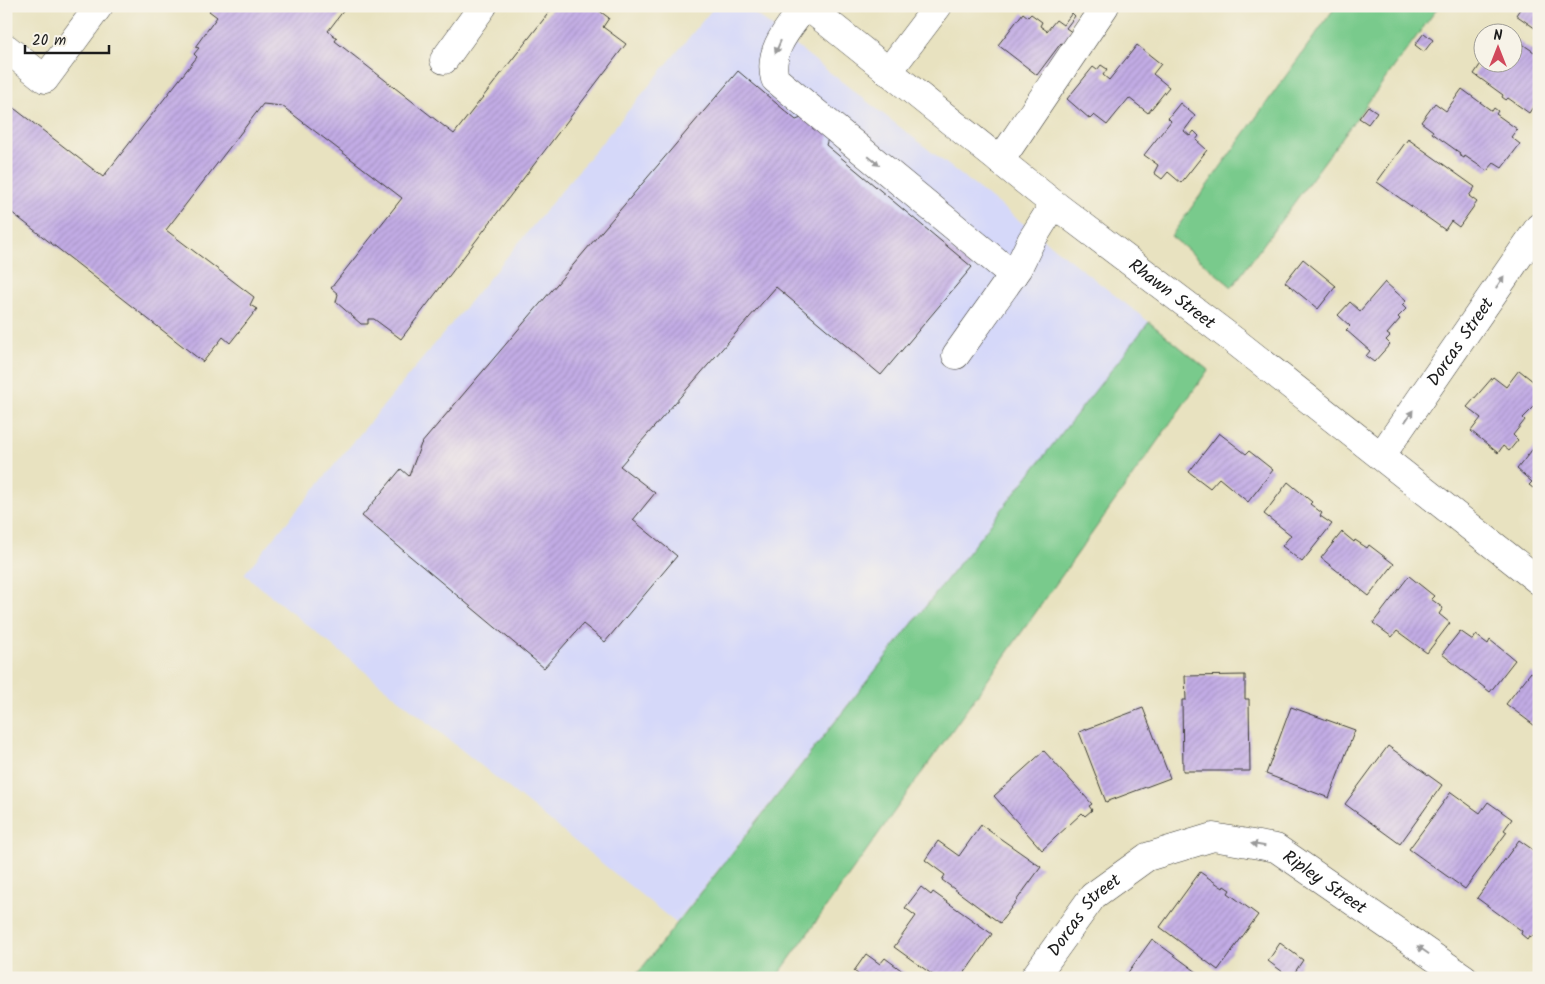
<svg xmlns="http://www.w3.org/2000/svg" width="1545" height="984" font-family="Kalam,sans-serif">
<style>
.built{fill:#d5d8f9}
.green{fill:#79ca8c;stroke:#4a7354}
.building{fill:url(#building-hatch)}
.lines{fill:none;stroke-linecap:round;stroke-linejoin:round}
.minor-casing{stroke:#3b3a35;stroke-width:29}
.major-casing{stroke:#3b3a35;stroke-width:29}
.minor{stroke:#fff;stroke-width:28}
.major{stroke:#fff;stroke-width:28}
.oneway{fill:#999}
.labels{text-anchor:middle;stroke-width:4;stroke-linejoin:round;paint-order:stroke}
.street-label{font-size:18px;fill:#1c1c1c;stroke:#f7f3e8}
</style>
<defs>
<pattern id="building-hatch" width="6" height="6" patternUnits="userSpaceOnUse" patternTransform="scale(1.25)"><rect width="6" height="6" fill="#c2ace5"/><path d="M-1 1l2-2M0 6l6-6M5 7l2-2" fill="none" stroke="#a693c4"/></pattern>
</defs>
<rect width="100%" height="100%" fill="#f7f3e8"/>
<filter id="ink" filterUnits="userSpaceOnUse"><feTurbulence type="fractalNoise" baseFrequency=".02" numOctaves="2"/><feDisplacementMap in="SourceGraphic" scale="10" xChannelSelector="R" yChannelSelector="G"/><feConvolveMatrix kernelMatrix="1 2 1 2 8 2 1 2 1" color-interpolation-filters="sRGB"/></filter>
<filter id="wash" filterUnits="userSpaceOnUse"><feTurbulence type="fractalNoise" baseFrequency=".0096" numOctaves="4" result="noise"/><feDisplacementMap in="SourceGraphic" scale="20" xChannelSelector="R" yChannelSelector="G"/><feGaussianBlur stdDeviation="1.12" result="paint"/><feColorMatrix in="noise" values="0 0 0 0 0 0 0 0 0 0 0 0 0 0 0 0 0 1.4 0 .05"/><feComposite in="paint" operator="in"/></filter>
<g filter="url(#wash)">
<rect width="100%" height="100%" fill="#e8e2c0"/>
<!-- built -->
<polygon class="built" points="715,6 745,6 1149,322 676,923 244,574"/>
<!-- green -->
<g class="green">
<polygon points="1336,6 1439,6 1232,287 1171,236"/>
<polygon points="1149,322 1208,370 776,978 634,978"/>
</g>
<g id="blocks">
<!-- building -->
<g class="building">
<polygon points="212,6 347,6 328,31 337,38 335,41 454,134 554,6 593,6 609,18 603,27 626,44 401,339 374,319 368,319 368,324 361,324 336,302 338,294 331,288 402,198 282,106 263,104 166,230 254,297 250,305 257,309 230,343 223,337 203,362 6,208 6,102 103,177 197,57 194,54 199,48 195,47 217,17 209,11"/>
<polygon points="1522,6 1539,6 1539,31 1516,15"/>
<polygon points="1023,13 1028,17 1031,14 1042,22 1040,26 1047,31 1056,20 1063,25 1072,13 1075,16 1066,28 1079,37 1066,47 1061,43 1037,75 998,45"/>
<polygon points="1424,33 1433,40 1424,52 1415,45"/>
<polygon points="1512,37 1534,52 1536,49 1539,51 1539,107 1535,104 1529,113 1508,98 1506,100 1502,97 1503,95 1474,74 1482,62 1512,62"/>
<polygon points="1137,45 1161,64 1153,74 1169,87 1148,113 1129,98 1107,125 1094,115 1090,119 1067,99 1093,67 1097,70 1101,65 1107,69 1103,75 1109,80"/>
<polygon points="738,71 796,120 807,116 829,135 826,145 972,267 881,375 776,287 620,466 655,493 633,520 677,556 605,642 583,624 544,668 362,516 401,469 409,476 421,444"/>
<polygon points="1462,89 1492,111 1494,108 1498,111 1496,114 1517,129 1511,137 1520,144 1502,168 1494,163 1487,171 1465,156 1464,158 1459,155 1460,153 1432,133 1433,131 1421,122 1435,103 1446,111"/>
<polygon points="1180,103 1195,116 1184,131 1190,136 1194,131 1199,136 1196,140 1207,150 1181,183 1168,172 1162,179 1154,173 1158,165 1144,155 1171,121 1168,118"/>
<polygon points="1368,106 1377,112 1368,124 1359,118"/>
<polygon points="1408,139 1475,187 1469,196 1477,202 1459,227 1451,221 1445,230 1377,182"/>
<polygon points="1303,259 1336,286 1318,309 1285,282"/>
<polygon points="1385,282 1406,301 1402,305 1406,309 1398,317 1400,319 1387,334 1390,336 1386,340 1390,344 1374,362 1366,356 1370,351 1346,330 1350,326 1338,315 1350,302 1360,311"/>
<polygon points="1519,370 1539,386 1539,402 1523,418 1525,420 1513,435 1518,440 1509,451 1503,446 1498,453 1471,431 1481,418 1467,407 1493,377 1506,387"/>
<polygon points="1219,433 1246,454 1249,451 1273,470 1248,502 1219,478 1210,488 1189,472"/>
<polygon points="1539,441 1539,487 1536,485 1533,488 1529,485 1532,482 1517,469"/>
<polygon points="1288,482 1312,502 1310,504 1322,513 1320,516 1332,524 1302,562 1282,546 1291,535 1264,514"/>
<polygon points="1342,532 1354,542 1355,540 1367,548 1369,545 1394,564 1369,596 1321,558"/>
<polygon points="1409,576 1434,596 1431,599 1443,608 1439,614 1450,623 1427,653 1397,631 1392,637 1373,623"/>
<polygon points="1460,631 1473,640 1476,635 1488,644 1490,640 1515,660 1490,692 1442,654"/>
<polygon points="1531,672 1539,678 1539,729 1506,704"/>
<polygon points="1245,675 1245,699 1249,699 1250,771 1183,771 1182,700 1186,700 1185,676"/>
<polygon points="1291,707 1355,730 1329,798 1266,774"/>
<polygon points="1143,708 1170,778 1106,802 1079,732"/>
<polygon points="1388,746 1442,785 1400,844 1345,804"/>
<polygon points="1044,751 1092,804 1089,806 1092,810 1085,816 1082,813 1042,850 994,796"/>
<polygon points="1451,792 1480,813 1488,802 1512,819 1504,830 1507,832 1465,889 1409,849"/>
<polygon points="981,825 1041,867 1000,923 942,880 945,875 925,860 938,841 959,856"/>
<polygon points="1519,840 1539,854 1539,929 1532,937 1529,936 1527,939 1521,934 1522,931 1477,898"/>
<polygon points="1200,872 1223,888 1224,886 1230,890 1228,893 1258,915 1218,970 1160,927"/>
<polygon points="921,887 931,895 933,892 992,934 961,978 937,978 894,947 916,916 905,908"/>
<polygon points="1152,939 1205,978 1124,978"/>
<polygon points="1280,943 1303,960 1291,978 1268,961"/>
<polygon points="866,954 880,964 885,958 912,978 863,978 854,971"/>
</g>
</g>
</g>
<g filter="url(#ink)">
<use href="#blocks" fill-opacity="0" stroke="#3b3a35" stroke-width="1"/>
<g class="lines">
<!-- minor casing -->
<g class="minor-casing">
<g id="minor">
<path d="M805 6C789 28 767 50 775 79L1013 275"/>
<polyline points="6,48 45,79 99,6"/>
<polyline points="444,60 483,6"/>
<polyline points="888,72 938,6"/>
<polyline points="1000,161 1105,6"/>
<polyline points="956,355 1018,268 1031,241 1054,204"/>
<path id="s1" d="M1381 456 1539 227"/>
<path id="s2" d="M1034 978 1093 896 1147 857 1213 837 1276 848 1464 978"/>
</g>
</g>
<!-- major casing -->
<g class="major-casing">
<g id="major">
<path id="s3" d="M807 6 1054 204 1236 342 1539 581"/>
</g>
</g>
<!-- minor -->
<use href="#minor" class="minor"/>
<!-- major -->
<use href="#major" class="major"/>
</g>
<!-- one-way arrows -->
<defs><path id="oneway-solid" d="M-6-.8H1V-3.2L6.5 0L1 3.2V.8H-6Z" transform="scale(1.25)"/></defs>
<g class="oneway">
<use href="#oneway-solid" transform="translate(778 47) rotate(113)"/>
<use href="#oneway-solid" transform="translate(874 161) rotate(39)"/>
<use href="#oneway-solid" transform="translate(1500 282) rotate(-56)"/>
<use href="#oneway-solid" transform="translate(1409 416) rotate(-56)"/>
<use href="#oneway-solid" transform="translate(1258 845) rotate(-170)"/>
<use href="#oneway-solid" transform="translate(1423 950) rotate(-145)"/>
</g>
</g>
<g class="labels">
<!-- street labels -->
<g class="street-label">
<text dy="6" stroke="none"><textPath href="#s3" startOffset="465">Rhawn Street</textPath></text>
<text dy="6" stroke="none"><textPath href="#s1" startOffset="139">Dorcas Street</textPath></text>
<text dy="6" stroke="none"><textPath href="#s2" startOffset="360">Ripley Street</textPath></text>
<text dy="6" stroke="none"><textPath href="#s2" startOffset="81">Dorcas Street</textPath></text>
</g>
</g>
<!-- margin -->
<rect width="1545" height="984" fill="none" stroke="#f7f3e8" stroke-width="25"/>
<!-- north arrow -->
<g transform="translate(1498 48)"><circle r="24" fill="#f7f3e8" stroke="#9f9d96"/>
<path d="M0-4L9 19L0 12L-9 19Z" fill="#d1495b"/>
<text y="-8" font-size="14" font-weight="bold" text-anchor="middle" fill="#1c1c1c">N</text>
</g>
<!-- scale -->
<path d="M25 45v8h84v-8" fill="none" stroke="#1c1c1c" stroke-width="2.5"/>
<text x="32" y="45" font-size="15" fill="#1c1c1c" stroke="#f7f3e8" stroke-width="4" paint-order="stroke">20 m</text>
</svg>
